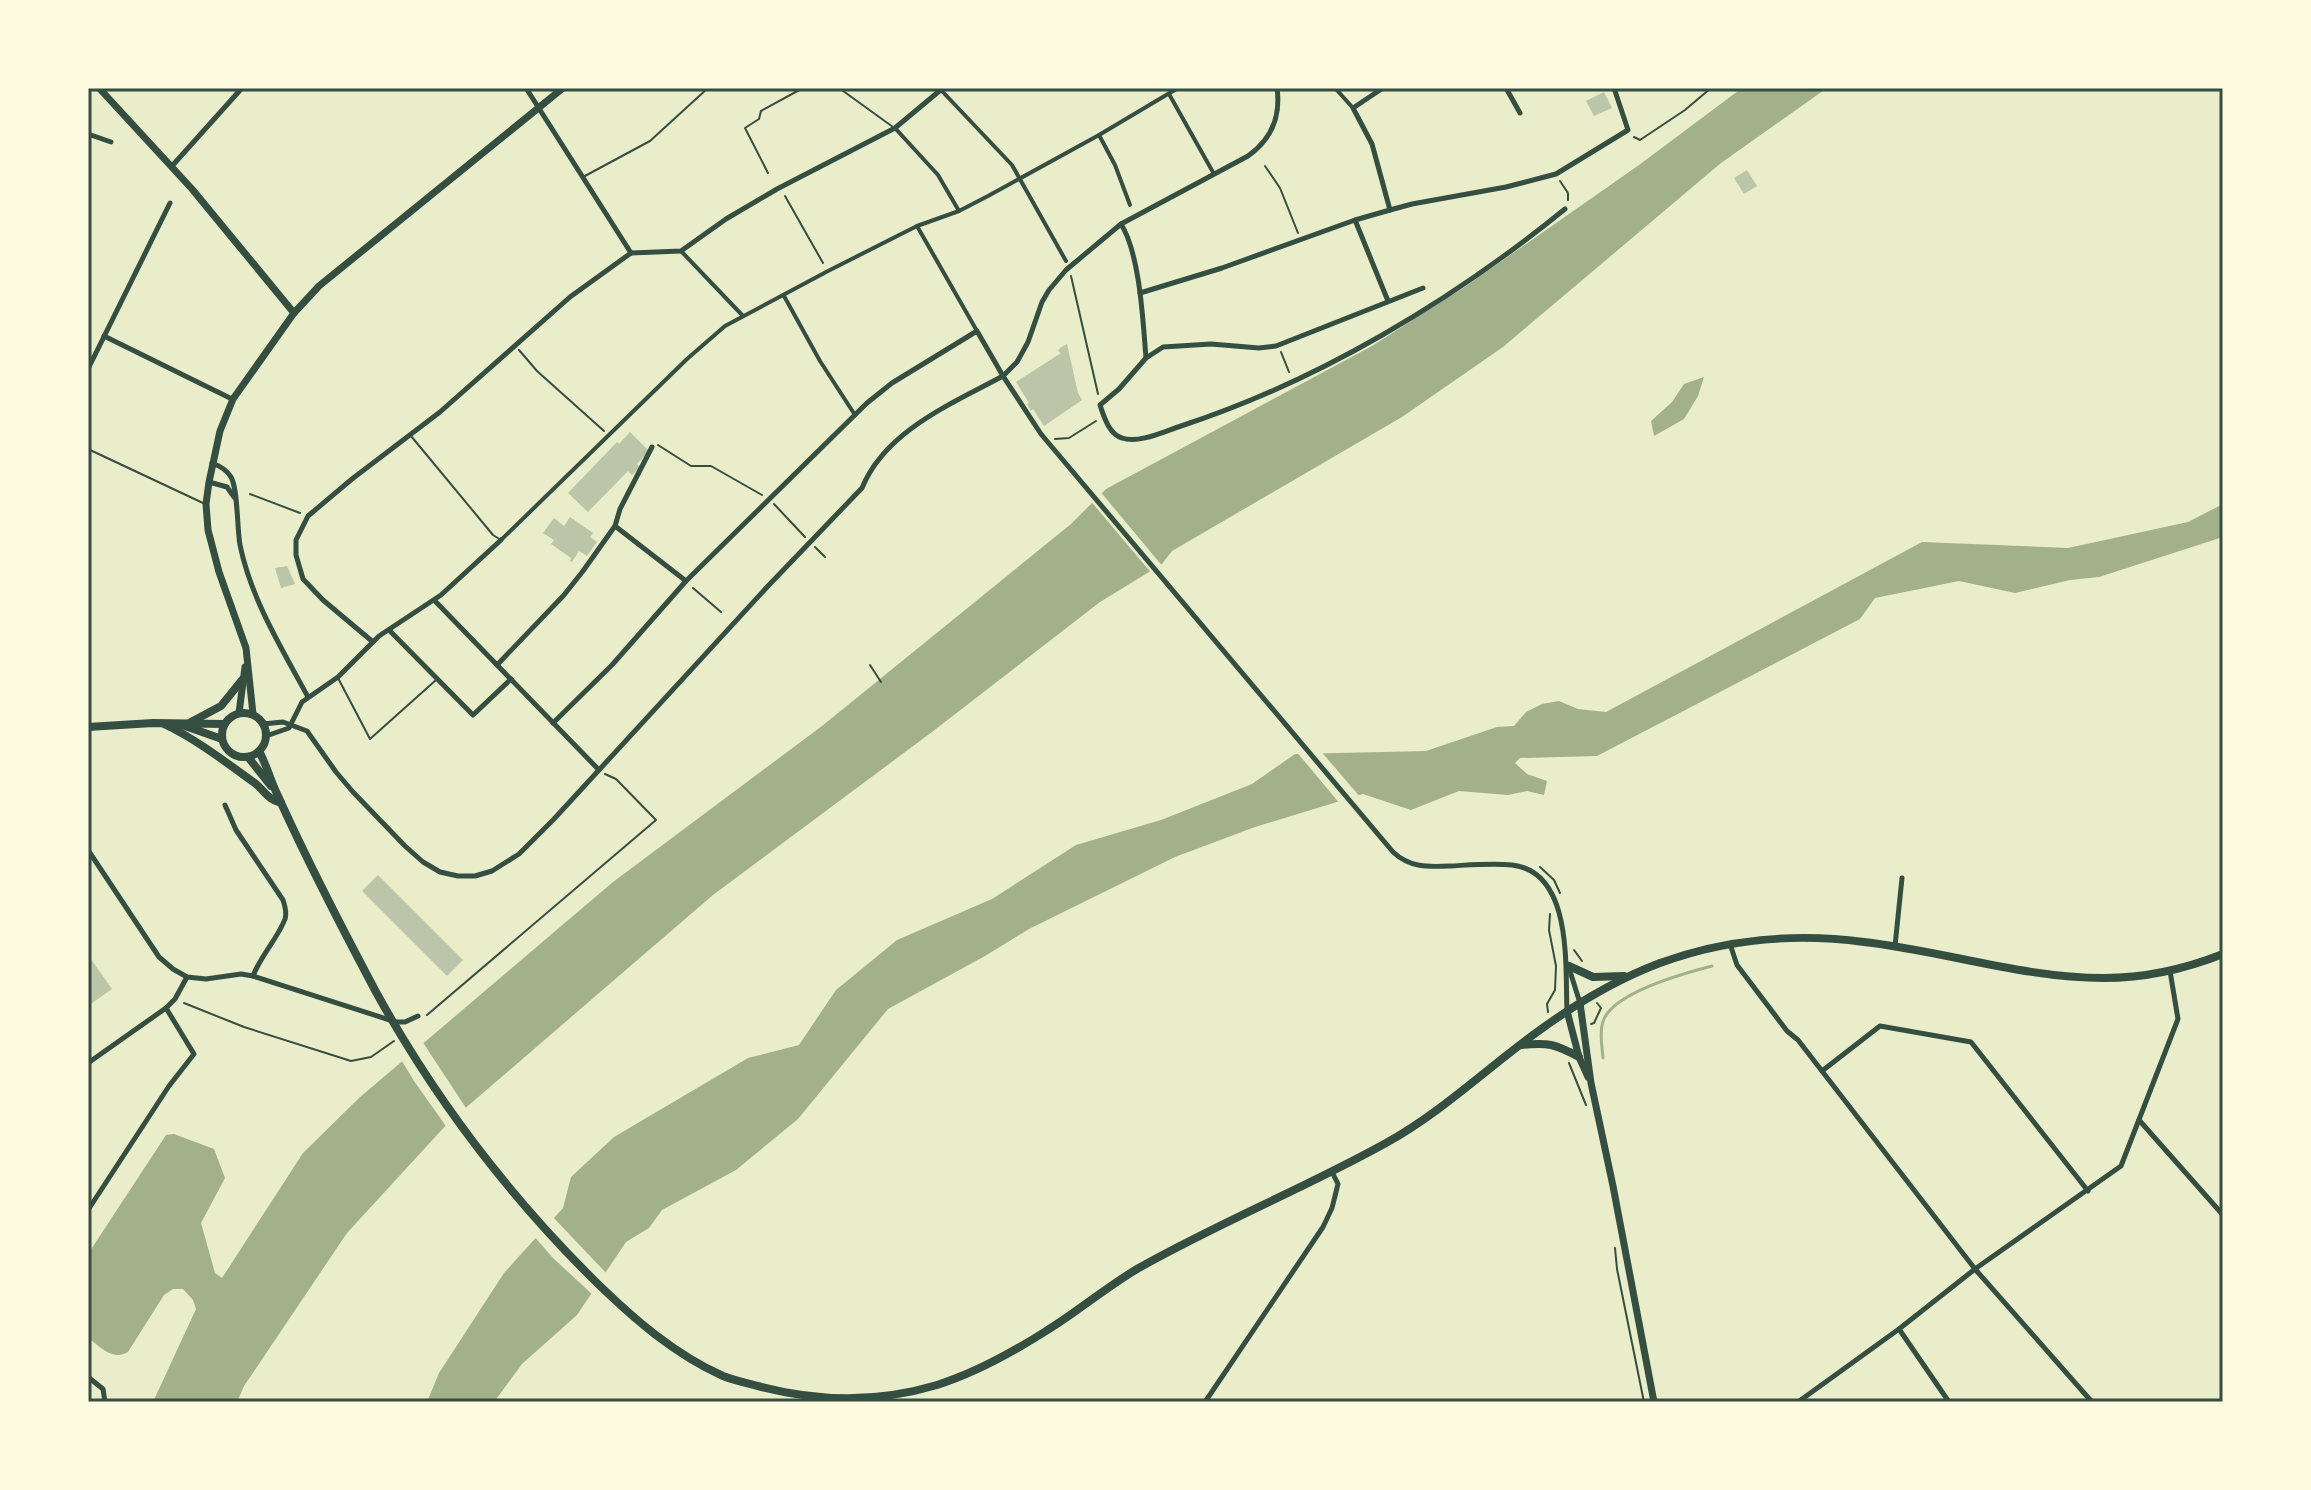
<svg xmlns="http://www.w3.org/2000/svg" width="2311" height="1490" font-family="Jost,sans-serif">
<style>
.water{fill:#a3b18a}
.pier{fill:#e9edc9}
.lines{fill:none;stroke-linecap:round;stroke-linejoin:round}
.stream{stroke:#a3b18a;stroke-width:3}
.building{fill:#bcc5a7}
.path{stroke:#344e41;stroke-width:2}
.service{stroke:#344e41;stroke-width:2}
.pedestrian{stroke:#344e41;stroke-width:4}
.minor{stroke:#344e41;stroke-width:5}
.secondary{stroke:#344e41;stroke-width:7}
.primary{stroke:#344e41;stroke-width:8}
.neatline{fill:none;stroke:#344e41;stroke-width:3}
</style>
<rect width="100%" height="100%" fill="#e9edc9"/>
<!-- water -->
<g class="water">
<path d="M1742 88H1827L1721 163 1503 347 1402 417 1172 551 1162 564 1100 602 932 732 713 895 448 1123 347 1233 244 1386 237 1402H153L196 1309 193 1300 183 1289H173L164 1295 128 1352C112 1361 101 1347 88 1338V1254L166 1135 174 1134 214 1149 225 1178 201 1223 215 1273 222 1278 303 1153 359 1098 613 882 822 726 1071 524 1106 489 1372 346 1466 286 1639 165Z"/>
<polygon points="1704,377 1698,396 1684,419 1654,436 1651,421 1672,402 1684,384"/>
<polygon points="2223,504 2223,537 2099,577 2070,580 2015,593 1959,581 1875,598 1860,619 1597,756 1520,758 1515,763 1527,774 1547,781 1544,795 1527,791 1508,795 1459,791 1411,810 1363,794 1255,827 1175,857 1029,929 985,956 888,1009 798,1119 736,1170 662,1210 649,1228 626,1242 577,1315 522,1364 494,1402 427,1402 439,1373 504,1273 563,1208 571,1177 614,1137 748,1058 799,1045 836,990 897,940 992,899 1076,845 1161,820 1252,784 1295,754 1426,751 1497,727 1514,726 1526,712 1542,704 1559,701 1578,709 1606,712 1922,542 2068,548 2188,522"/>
</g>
<!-- pier -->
<g class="pier">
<polygon points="1099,490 1164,568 1153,575 1089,499"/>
<polygon points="1319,749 1361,798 1341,805 1295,750"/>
<polygon points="422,1041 468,1111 448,1129 414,1081 400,1058"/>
<polygon points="551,1215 608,1275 594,1296 553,1258 533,1235"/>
</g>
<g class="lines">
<!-- stream -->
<path class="stream" d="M1603 1058C1602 1046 1599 1030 1604 1019 1616 992 1685 973 1712 966"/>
</g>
<!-- building -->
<g class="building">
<polygon points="1604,92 1612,108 1594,116 1586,101"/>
<polygon points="1747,170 1757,186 1744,194 1734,178"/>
<polygon points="1067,344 1078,393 1082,400 1044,426 1033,409 1031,411 1027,404 1029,403 1016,382 1061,353 1058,351 1060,348"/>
<polygon points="630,432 649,451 637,464 640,467 632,475 628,471 588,512 568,493 617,442 619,444"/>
<polygon points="570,517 593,533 590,537 597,542 587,556 579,551 572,562 570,561 571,558 551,544 554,540 543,533 554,518 564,526"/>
<polygon points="287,566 295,584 281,588 275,568"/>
<polygon points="378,875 463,960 447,976 362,891"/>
<polygon points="88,955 112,989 88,1006"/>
</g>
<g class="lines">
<!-- path -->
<g class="path">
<polyline points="1634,137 1640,140 1685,110 1711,88"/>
<polyline points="1265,166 1280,188 1298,233"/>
<polyline points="1560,181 1568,193 1568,200"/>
<polyline points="785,196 823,263"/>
<polyline points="1071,276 1098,394"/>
<polyline points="519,350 537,371 604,431"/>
<polyline points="1281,352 1289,372"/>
<polyline points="1055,439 1069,438 1096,421"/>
<polyline points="658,445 691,466 711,466 762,495"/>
<polyline points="250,494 300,513"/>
<polyline points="774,504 805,537"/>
<polyline points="815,547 825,557"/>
<polyline points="693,588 721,612"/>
<polyline points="870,665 881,682"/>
<polyline points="1540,867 1554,880 1560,893"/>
<polyline points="1574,950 1582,961"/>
<polyline points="184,1003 244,1027 351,1061 371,1057 394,1041"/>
<polyline points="1548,1012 1547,1004 1555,990 1556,966 1549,930 1550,914"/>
<polyline points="427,1015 656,820 616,779 605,774"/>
<polyline points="1591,1024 1594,1023 1601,1008 1597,1003"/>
<polyline points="1569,1063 1586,1105"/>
<polyline points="1615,1248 1617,1269 1644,1402"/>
</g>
<!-- service -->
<g class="service">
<polyline points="839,88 893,127"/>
<polyline points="768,173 745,128 759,119 761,111 803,88"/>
<polyline points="583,177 650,141 708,88"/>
<polyline points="411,436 493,535 501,540"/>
<polyline points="88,449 203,503"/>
<polyline points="338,678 370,739 436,680"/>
</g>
<!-- pedestrian -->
<g class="pedestrian">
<polyline points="1335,88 1353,108"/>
<polyline points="941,90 1012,165 1066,261"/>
<polyline points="1169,94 1214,174"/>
<polyline points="895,128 938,175 959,211"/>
<polyline points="1099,135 1115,165 1130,205"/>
<polyline points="917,226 977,331"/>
<polyline points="681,251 743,316"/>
<polyline points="784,296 820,361 855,415"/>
<polyline points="501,540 687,359 725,326 828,271 917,226 959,211 988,196 1099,135 1178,88"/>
</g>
<!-- minor -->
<g class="minor">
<polyline points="526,88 631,253"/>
<polyline points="1383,88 1353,108 1372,144 1390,210"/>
<polyline points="1506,88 1520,113"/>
<polyline points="88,134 111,142"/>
<polyline points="172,166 242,88"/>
<polyline points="1355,220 1388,301"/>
<path d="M1121 224C1140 254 1143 322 1146 358"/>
<polyline points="631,253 681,251 726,219 777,189 895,128 943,88"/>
<path d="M1423 288 1276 346 1259 348 1211 344 1163 347 1146 358 1119 389 1100 405C1104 417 1109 434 1122 438 1139 444 1165 431 1181 426 1319 381 1453 300 1565 209"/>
<polyline points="1140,293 1222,268 1355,220 1390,210 1412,204 1506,187 1556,174 1628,130 1614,88"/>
<polyline points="104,336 232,399"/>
<polyline points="88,369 170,203"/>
<path d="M212 463C220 466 227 470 231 477 238 489 237 529 240 545 251 599 282 649 308 697"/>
<polyline points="209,482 227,487 234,497"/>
<polyline points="615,526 686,581"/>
<polyline points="434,600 599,770"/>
<polyline points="389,630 473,715 511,679"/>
<polyline points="373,642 323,600 303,579 296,555 296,540 308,516 352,479 440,412 570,297 631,253"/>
<polyline points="497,665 564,595 583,571 615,526 620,509 652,447"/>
<path d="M553 723 612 665 686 581 867 403 892 383 977 331 1003 376 1041 434 1393 852C1410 868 1428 867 1450 866 1470 865 1492 863 1512 865 1573 872 1565 966 1567 1011"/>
<path d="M263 724 283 722 307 731 336 772 353 792 405 846 423 862 440 872 458 876H475L492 871 519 854 554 819 768 586 862 488C885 431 951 404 1003 376L1017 362 1028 342 1042 302 1049 290 1066 270 1121 224 1248 156C1272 139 1281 117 1277 88"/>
<polyline points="266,736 289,728 302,702 338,677 379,636 441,595 501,540"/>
<path d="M225 805 236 830 283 900C285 906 287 913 285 919 278 938 261 955 253 976"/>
<polyline points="88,850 159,957 173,969 187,977 206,979 241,974 253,976 396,1022 405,1022 418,1016"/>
<polyline points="1730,944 1737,965 1787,1031 1798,1040 1975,1269 2092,1402"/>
<polyline points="1895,946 1902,878"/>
<polyline points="1569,968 1580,1003"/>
<polyline points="88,1063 166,1008 175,999 187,977"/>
<polyline points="1822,1071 1880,1026 1971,1042 2088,1191"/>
<polyline points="2139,1120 2223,1215"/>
<polyline points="88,1210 169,1086 194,1054 166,1008"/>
<polyline points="1899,1329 1949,1402"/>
<polyline points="88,1377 103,1389 105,1402"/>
<polyline points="1205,1402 1323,1227 1332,1208 1338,1184 1332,1172"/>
<polyline points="1798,1402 1899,1329 1975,1269 2121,1166 2178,1019 2170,971"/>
</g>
<!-- secondary -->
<g class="secondary">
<polyline points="99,88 192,189 294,313"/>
<polyline points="239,713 245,667"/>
<polyline points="253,714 246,648 219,572 208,530 206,504 209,482 220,431 233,399 294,313 319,286 563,88"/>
<polyline points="1580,1003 1591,1083 1613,1186 1654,1402"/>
<polyline points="1567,1011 1579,1057 1588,1077"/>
</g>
<!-- primary -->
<g class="primary">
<circle cx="244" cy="735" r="22"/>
<polyline points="191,722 221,706 242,680"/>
<path d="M164 724C196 739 227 763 256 784 266 793 268 799 281 803"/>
<polyline points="182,725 222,739"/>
<polyline points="88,727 153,723 224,724"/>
<path d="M259 751C267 766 271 782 278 796 308 863 342 928 376 992 435 1099 509 1196 596 1282 634 1319 674 1354 723 1376 733 1380 746 1383 758 1386 818 1402 877 1403 937 1385 975 1373 1013 1352 1046 1331 1077 1312 1105 1288 1137 1269 1218 1223 1305 1188 1386 1143 1440 1113 1484 1071 1533 1035 1572 1006 1615 980 1660 963 1725 939 1796 933 1864 942 1944 951 2023 978 2104 978 2145 978 2185 969 2223 954"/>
<polyline points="248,757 271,786"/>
<polyline points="1569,966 1593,977 1624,976"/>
<path d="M1521 1045C1548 1042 1555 1044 1579 1057"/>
</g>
</g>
<!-- border -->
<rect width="2311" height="1490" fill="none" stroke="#fefae0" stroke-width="180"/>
<rect x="90" y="90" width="2131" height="1310" class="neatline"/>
</svg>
